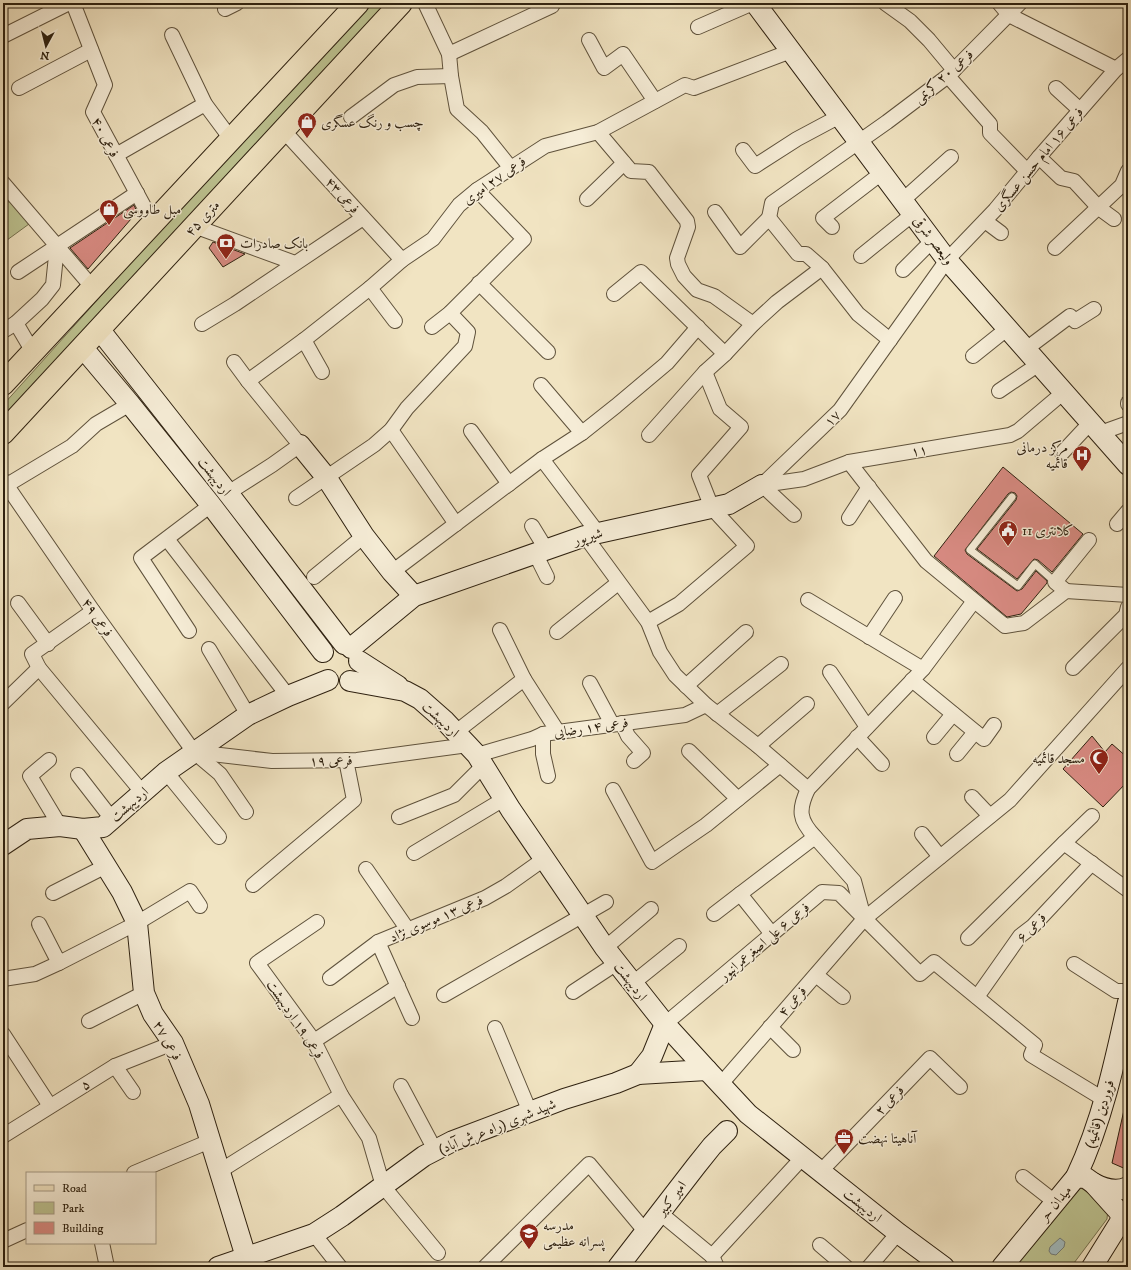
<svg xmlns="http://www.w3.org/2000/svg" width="1131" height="1270" font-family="'IM FELL DW Pica',Amiri,serif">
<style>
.green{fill:#bdc391;stroke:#767250}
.water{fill:#a1bbbf;stroke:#737d79}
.building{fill:#d98b83;stroke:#2e2110}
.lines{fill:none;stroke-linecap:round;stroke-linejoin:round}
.lane-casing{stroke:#5f523c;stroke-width:9}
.street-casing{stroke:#5f523c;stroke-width:16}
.secondary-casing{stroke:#2e2110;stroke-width:22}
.primary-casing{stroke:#2e2110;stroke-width:24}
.lane{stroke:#f6edd7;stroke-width:7}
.street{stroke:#f6edd7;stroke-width:14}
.secondary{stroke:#f6edd7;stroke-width:20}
.primary{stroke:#f1e4c2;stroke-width:22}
.labels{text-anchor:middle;stroke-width:3;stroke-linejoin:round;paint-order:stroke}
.street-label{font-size:14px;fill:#2e2110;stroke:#f6edd7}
.poi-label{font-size:14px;fill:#2e2110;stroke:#f6edd7;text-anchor:start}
</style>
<rect width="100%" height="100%" fill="#f1e4c2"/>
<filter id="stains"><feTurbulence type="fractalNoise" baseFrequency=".005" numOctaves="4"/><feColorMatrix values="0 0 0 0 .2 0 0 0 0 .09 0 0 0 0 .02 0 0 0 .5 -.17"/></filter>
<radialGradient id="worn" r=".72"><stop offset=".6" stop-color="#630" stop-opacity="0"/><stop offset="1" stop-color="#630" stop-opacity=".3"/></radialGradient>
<!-- green -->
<g class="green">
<polygon points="370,3 393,3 3,422 3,405 127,267"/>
<polygon points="11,200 29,224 3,243 3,206"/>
<polygon points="1080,1187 1108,1208 1107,1219 1071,1267 1012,1267"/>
</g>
<!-- water -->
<polygon class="water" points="1060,1238 1065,1242 1064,1247 1056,1255 1051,1254 1049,1251 1050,1247"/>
<!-- building -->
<g class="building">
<polygon points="134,205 137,212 88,269 70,248"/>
<polygon points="213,242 245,254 223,267 209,248"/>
<polygon points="1003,467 1083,534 1052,572 1038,560 1034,559 1017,579 977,549 1016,500 1017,496 1015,493 1011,492 1008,494 965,550 967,554 1017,591 1022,589 1036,571 1047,581 1047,583 1021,614 1007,617 934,556"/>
<polygon points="1092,736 1105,752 1112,744 1128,758 1128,781 1103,807 1063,769"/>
<polygon points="1124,1110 1128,1110 1128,1170 1112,1163"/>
</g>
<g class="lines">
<!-- lane casing -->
<g class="lane-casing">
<polyline id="lane" points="1012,497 970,550 1018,586 1035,564 1055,582"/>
</g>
<!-- street casing -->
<g class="street-casing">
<g id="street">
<polyline points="73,3 105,85 93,112 153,223"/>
<polyline points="425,3 449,54 552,6 550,3"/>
<polyline points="885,3 910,21 929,40 954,70"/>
<polyline points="999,3 1009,15 1116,69"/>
<polyline points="225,9 237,3"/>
<polyline points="698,27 753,3"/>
<polyline points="172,35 205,104 231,139"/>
<polyline points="3,36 69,3"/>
<polyline points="589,40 604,68 623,54 655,101"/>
<polyline points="449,54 451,76 457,109 482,132 510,167"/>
<polyline points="948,76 990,124 990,133 1027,171"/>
<polyline points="19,88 91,50"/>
<polyline points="1056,88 1080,110"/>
<polyline points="351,117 394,85 417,77 451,76"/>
<polyline points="283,130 402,260"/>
<polyline points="598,132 631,171 649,172 687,221 688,227 677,258 678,264 684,276 697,290 714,296 753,324"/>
<polyline points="743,150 755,166 797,139 840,116"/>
<polyline points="116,155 205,104"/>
<polyline points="1039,157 1061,178 1074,181 1099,208 1114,219"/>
<polyline points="3,183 93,288"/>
<polyline points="587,199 624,163"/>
<polyline points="903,200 951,157"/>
<polyline points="715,212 740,247 769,218 798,254 806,254 822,268 858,314 890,340"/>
<polyline points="769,218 772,203 887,122 948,76 1020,3"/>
<polyline points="985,221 1001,233"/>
<polyline points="194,226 295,263"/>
<polyline points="832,227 823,218 883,172"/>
<polyline points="1055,248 1122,185 1128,171"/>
<polyline points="861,256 913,214"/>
<polyline points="903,270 933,240"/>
<polyline points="18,272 137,193"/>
<polyline points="479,283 548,352"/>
<polyline points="370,288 395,321"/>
<polyline points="614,294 641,272 725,354 753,324 777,302 822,268"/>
<polyline points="16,323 42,299 53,285 57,246"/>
<polyline points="202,324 235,304 363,218"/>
<polyline points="432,327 450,313 524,239 477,190"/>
<polyline points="3,331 16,323 33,352"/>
<polyline points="304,340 322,372"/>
<polyline points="1026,349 1070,316 1075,321 1094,309"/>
<polyline points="973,356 1008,328"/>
<polyline points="234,362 248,381"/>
<polyline points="541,385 582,433"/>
<polyline points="999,391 1039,364"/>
<polyline points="1128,403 1128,404"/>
<polyline points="391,430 456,524"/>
<polyline points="471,431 509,484"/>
<polyline points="1100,433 1128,423"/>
<polyline points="649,435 705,372 725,354"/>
<polyline points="1062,453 1091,422"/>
<polyline points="542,459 598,533"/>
<polyline points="849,462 926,561 1005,626 1024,623 1066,591 1128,595"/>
<polyline points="3,480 93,611 194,752 220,774 246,812"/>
<polyline points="7,485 72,446 96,424 130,404"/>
<polyline points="762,485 840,410 947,260 995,210 1039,157 1116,69 1128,59"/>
<polyline points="762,485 804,479 849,462 1010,435 1018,431 1064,392"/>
<polyline points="762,485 794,515"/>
<polyline points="228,493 272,465 300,445 248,381 304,340 370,288 402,260 433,239 459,205 477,190 545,146 598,132 685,85 694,88 791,51"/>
<polyline points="296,498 374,445 391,430 407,408 465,346 468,332 450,313"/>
<polyline points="849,518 869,487"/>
<polyline points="1117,524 1128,511"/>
<polyline points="532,526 546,549"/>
<polyline points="585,536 648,622 660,652 675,675 706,705 758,746 808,789"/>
<polyline points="167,539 288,696"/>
<polyline points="535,553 547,577"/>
<polyline points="392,572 542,459 582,433 616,406 667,363 698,327"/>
<polyline points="314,577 364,536"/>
<polyline points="1066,591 1055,582 1089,540"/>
<polyline points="808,600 923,669"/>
<polyline points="18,603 48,644"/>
<polyline points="93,611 32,654 39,668 142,792"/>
<polyline points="648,622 679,604 747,546 712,508 699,475 741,427 720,409 705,372"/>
<polyline points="500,630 524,679"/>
<polyline points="189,631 141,558 211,505"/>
<polyline points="557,632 618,583"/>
<polyline points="869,637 895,598"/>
<polyline points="209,649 248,715"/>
<polyline points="1073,668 1126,615 1128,607"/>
<polyline points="830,672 867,727"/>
<polyline points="912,680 984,739 994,725"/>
<polyline points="590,683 612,724"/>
<polyline points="686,686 746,632"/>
<polyline points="3,703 39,668"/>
<polyline points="717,714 781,664"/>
<polyline points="622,723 628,736 643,753 634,761"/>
<polyline points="456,732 524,679 558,732"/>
<polyline points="543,734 543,754 548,776"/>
<polyline points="857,737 882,764"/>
<polyline points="934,737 953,714"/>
<polyline points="758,746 807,704"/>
<polyline points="689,751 738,799"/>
<polyline points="194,752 272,761 357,760 468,745"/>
<polyline points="957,754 975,732"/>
<polyline points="477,755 532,739 543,734 685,715 706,705"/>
<polyline points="49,760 30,776 60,826"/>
<polyline points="166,772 219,837"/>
<polyline points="78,775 112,819"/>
<polyline points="613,790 652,862 706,825 780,765"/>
<polyline points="972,797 990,816"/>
<polyline points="399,817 454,795 484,765"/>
<polyline points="922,834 940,857"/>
<path d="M815 837C799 820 798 810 808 789L923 669 974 601"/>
<polyline points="1064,843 1092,816"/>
<polyline points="414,853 504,799"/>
<polyline points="366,869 408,930"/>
<polyline points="253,885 354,800 346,760"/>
<polyline points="53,893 106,866"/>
<polyline points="740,894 815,837 854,881 864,918"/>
<polyline points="714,914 740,894 772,934"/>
<polyline points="317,922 257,963 314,1041 341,1095 369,1138 383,1186 438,1253"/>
<polyline points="39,924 59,963 137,923 190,891 200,906"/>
<polyline points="968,938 1064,843 1128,890"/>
<polyline points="378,942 412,1018"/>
<polyline points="605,948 651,909"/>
<polyline points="1074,964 1116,991 1128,991"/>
<polyline points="816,975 843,997"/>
<polyline points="330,978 378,942 485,898 506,886 544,859"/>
<polyline points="3,979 35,974 59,963"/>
<polyline points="633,983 679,946"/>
<polyline points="573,992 617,963"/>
<polyline points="444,995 606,902"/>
<polyline points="977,997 1020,936 1033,926 1092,863"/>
<polyline points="89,1021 144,993"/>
<polyline points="665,1024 822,892 839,893 920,974 934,962 1035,1045 1031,1055 1105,1100"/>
<polyline points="770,1027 793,1050"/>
<polyline points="495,1028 530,1112"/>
<polyline points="3,1034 50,1106"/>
<polyline points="314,1041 398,986"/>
<polyline points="115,1066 133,1092"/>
<polyline points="721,1084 864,919 1010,800 1128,668"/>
<polyline points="401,1086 435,1150"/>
<polyline points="3,1136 115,1066 173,1043"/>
<polyline points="220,1171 341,1095"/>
<polyline points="821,1171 930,1058 960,1087"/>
<polyline points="134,1173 210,1141"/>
<polyline points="1023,1177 1055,1202"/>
<polyline points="660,1213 712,1256 717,1267"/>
<polyline points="314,1234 340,1267"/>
<polyline points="3,1241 27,1230"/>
<polyline points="102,1243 107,1267"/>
<polyline points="820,1245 846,1267"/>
<polyline points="712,1256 803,1157"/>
<polyline points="485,1267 589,1164 645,1231"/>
<polyline points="869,1267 898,1233"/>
</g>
</g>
<!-- secondary casing -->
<g class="secondary-casing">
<g id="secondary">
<polyline points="755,3 947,260 1128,465"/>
<polyline points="99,329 228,493 344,644"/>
<polyline points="83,348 130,404 211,505 323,652"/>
<polyline points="300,445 326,477 364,536 392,572 414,596"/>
<polyline points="351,648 414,596 585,536 729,504 762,485"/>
<polyline points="359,661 398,686"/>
<polyline points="350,681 405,691 420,699 445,721 477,755 511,810 605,948 665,1024 707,1070 748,1114 898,1233 944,1267"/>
<polyline points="83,829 122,892 137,923 144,993 153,1014 173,1043 199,1104 246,1257"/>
<polyline points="3,845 27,829 60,826 83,829 103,827 166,772 248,715 288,696 328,680"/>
<polyline points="638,1074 652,1056 665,1024"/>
<path d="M1076 1177C1102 1122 1115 1062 1128 1002"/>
<path d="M1093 1183C1104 1189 1116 1193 1128 1187"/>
<polyline points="218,1267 314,1234 342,1216 424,1156 453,1141 564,1099 616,1083 638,1074 707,1070"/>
<polyline points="618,1267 696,1166 712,1146 727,1131"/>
<polyline points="1002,1267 1076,1177 1086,1178 1093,1183 1121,1214 1120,1222 1092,1267"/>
</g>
</g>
<!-- primary casing -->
<g class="primary-casing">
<g id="primary">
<polyline points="3,384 358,3"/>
<polyline points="3,433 401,3"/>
</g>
</g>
<!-- lane -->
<use href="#lane" class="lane"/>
<!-- street -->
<use href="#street" class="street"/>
<!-- secondary -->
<use href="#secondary" class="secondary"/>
<!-- primary -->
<use href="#primary" class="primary"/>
</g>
<!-- icons -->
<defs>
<g id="shop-pin" transform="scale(1)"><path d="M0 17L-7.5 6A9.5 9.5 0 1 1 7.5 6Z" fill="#8f2418" stroke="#f6edd7"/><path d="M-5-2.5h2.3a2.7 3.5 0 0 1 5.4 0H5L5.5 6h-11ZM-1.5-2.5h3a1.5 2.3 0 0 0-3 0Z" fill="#fff"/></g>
<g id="bank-pin" transform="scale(1)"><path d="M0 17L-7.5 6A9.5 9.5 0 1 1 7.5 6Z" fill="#8f2418" stroke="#f6edd7"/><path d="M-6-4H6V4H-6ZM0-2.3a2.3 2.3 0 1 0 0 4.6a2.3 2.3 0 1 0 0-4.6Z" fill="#fff"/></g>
<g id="hospital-pin" transform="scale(1)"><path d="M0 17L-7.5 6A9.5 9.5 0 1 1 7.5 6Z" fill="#8f2418" stroke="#f6edd7"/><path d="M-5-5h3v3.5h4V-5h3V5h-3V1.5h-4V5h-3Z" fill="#fff"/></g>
<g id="civic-pin" transform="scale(1)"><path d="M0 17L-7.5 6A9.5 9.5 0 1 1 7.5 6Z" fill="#8f2418" stroke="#f6edd7"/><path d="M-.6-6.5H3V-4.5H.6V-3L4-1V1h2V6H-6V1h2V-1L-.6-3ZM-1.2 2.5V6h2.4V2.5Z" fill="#fff"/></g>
<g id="mosque-pin" transform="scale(1)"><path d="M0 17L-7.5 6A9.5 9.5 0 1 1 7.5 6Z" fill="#8f2418" stroke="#f6edd7"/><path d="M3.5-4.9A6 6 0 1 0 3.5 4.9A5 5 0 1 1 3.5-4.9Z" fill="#fff"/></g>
<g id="office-pin" transform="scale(1)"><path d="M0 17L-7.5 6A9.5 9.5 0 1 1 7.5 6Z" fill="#8f2418" stroke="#f6edd7"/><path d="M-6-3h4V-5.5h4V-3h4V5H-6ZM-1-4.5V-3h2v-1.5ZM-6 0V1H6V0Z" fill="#fff"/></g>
<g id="school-pin" transform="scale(1)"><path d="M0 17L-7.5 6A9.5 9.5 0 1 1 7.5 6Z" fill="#8f2418" stroke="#f6edd7"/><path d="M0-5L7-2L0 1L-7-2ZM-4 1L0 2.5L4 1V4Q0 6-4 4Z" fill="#fff"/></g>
</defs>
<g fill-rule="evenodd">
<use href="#shop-pin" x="307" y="122"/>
<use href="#shop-pin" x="109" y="209"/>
<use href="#bank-pin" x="226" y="243"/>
<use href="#hospital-pin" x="1082" y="455"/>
<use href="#civic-pin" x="1008" y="530"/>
<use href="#mosque-pin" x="1099" y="758"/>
<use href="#office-pin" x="844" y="1138"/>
<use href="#school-pin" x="529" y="1233"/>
</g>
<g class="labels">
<!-- street labels -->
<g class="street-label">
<text transform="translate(943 76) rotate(-41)" y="5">فرعی ۲۰ کریمی</text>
<text transform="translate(106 137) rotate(62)" y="5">فرعی ۴۰</text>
<text transform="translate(1038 159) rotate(-50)" y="5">فرعی ۱۶ امام حسن عسگری</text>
<text transform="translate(494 180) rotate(-35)" y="5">فرعی ۲۷ امیری</text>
<text transform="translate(343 195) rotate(48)" y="5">فرعی ۴۳</text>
<text transform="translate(202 218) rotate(-47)" y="5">۴۵ متری</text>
<text transform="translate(934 240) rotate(53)" y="5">ولیعصر شرقی</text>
<text transform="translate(832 418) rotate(-45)" y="5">۱۷</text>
<text transform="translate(919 450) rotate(-9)" y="5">۱۱</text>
<text transform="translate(215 476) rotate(52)" y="5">اردیبهشت</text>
<text transform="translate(588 536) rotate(-16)" y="5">شیرپور</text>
<text transform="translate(98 617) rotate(55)" y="5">فرعی ۴۹</text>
<text transform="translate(441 719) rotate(43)" y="5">اردیبهشت</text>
<text transform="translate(591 727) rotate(-8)" y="5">فرعی ۱۴ رضایی</text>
<text transform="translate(331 760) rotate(-1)" y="5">فرعی ۱۹</text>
<text transform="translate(129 804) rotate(-41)" y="5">اردیبهشت</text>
<text transform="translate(436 918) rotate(-23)" y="5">فرعی ۱‍۳ موسوی نژاد</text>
<text transform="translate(1031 927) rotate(-45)" y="5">فرعی ۶</text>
<text transform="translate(764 941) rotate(-40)" y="5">فرعی ۶ علی اصغرعمرانپور</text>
<text transform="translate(631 981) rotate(52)" y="5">اردیبهشت</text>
<text transform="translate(792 1001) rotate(-49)" y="5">فرعی ۴</text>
<text transform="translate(296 1019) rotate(56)" y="5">فرعی ۱۹ اردیبهشت</text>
<text transform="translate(168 1040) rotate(60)" y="5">فرعی ۲۷</text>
<text transform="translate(85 1084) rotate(-32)" y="5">۵</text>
<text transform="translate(889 1100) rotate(-46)" y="5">فرعی ۲</text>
<text transform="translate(1099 1114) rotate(-73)" y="5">فروردین (قائمیه)</text>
<text transform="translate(497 1126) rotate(-22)" y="5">شهید شهری (راه عرش آباد)</text>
<text transform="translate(671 1198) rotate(-53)" y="5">امیر کبیر</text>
<text transform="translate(1055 1203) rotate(-50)" y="5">میدان حر</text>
<text transform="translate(863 1205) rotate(39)" y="5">اردیبهشت</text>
</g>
<!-- poi labels -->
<g class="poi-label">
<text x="321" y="127">چسب و رنگ عسگری</text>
<text x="123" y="214">مبل طاووسی</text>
<text x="240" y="248">بانک صادرات</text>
<text x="1068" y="452" text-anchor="end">مرکز درمانی<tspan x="1068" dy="16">قائمیه</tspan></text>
<text x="1022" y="535">کلانتری 11</text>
<text x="1085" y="763" text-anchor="end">مسجد قائمیه</text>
<text x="858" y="1143">آناهیتا نهضت</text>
<text x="543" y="1230">مدرسه<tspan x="543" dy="16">پسرانه عظیمی</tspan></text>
</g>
</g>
<!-- margin -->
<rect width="1131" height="1270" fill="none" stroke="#f1e4c2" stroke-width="16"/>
<rect x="4" y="4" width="1123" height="1262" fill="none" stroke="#2e2110" stroke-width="2"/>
<rect x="8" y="8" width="1115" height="1254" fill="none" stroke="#2e2110"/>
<!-- legend -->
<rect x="26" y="1172" width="130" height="72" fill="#f6edd7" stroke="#a69b87"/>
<rect x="34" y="1185" width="20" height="6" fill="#f1e4c2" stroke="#a69b87"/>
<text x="62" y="1192" font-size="12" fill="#2e2110">Road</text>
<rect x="34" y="1202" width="20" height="12" fill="#bdc391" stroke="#a69b87"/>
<text x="62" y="1212" font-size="12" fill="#2e2110">Park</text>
<rect x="34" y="1222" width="20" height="12" fill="#d98b83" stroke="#a69b87"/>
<text x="62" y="1232" font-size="12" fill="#2e2110">Building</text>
<!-- north arrow -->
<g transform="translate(46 46) rotate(187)" stroke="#f6edd7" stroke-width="3" paint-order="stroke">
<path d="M0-3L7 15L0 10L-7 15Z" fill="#2e2110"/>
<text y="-6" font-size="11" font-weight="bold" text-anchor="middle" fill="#2e2110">N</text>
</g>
<rect width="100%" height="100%" filter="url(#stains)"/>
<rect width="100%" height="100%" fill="url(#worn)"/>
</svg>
